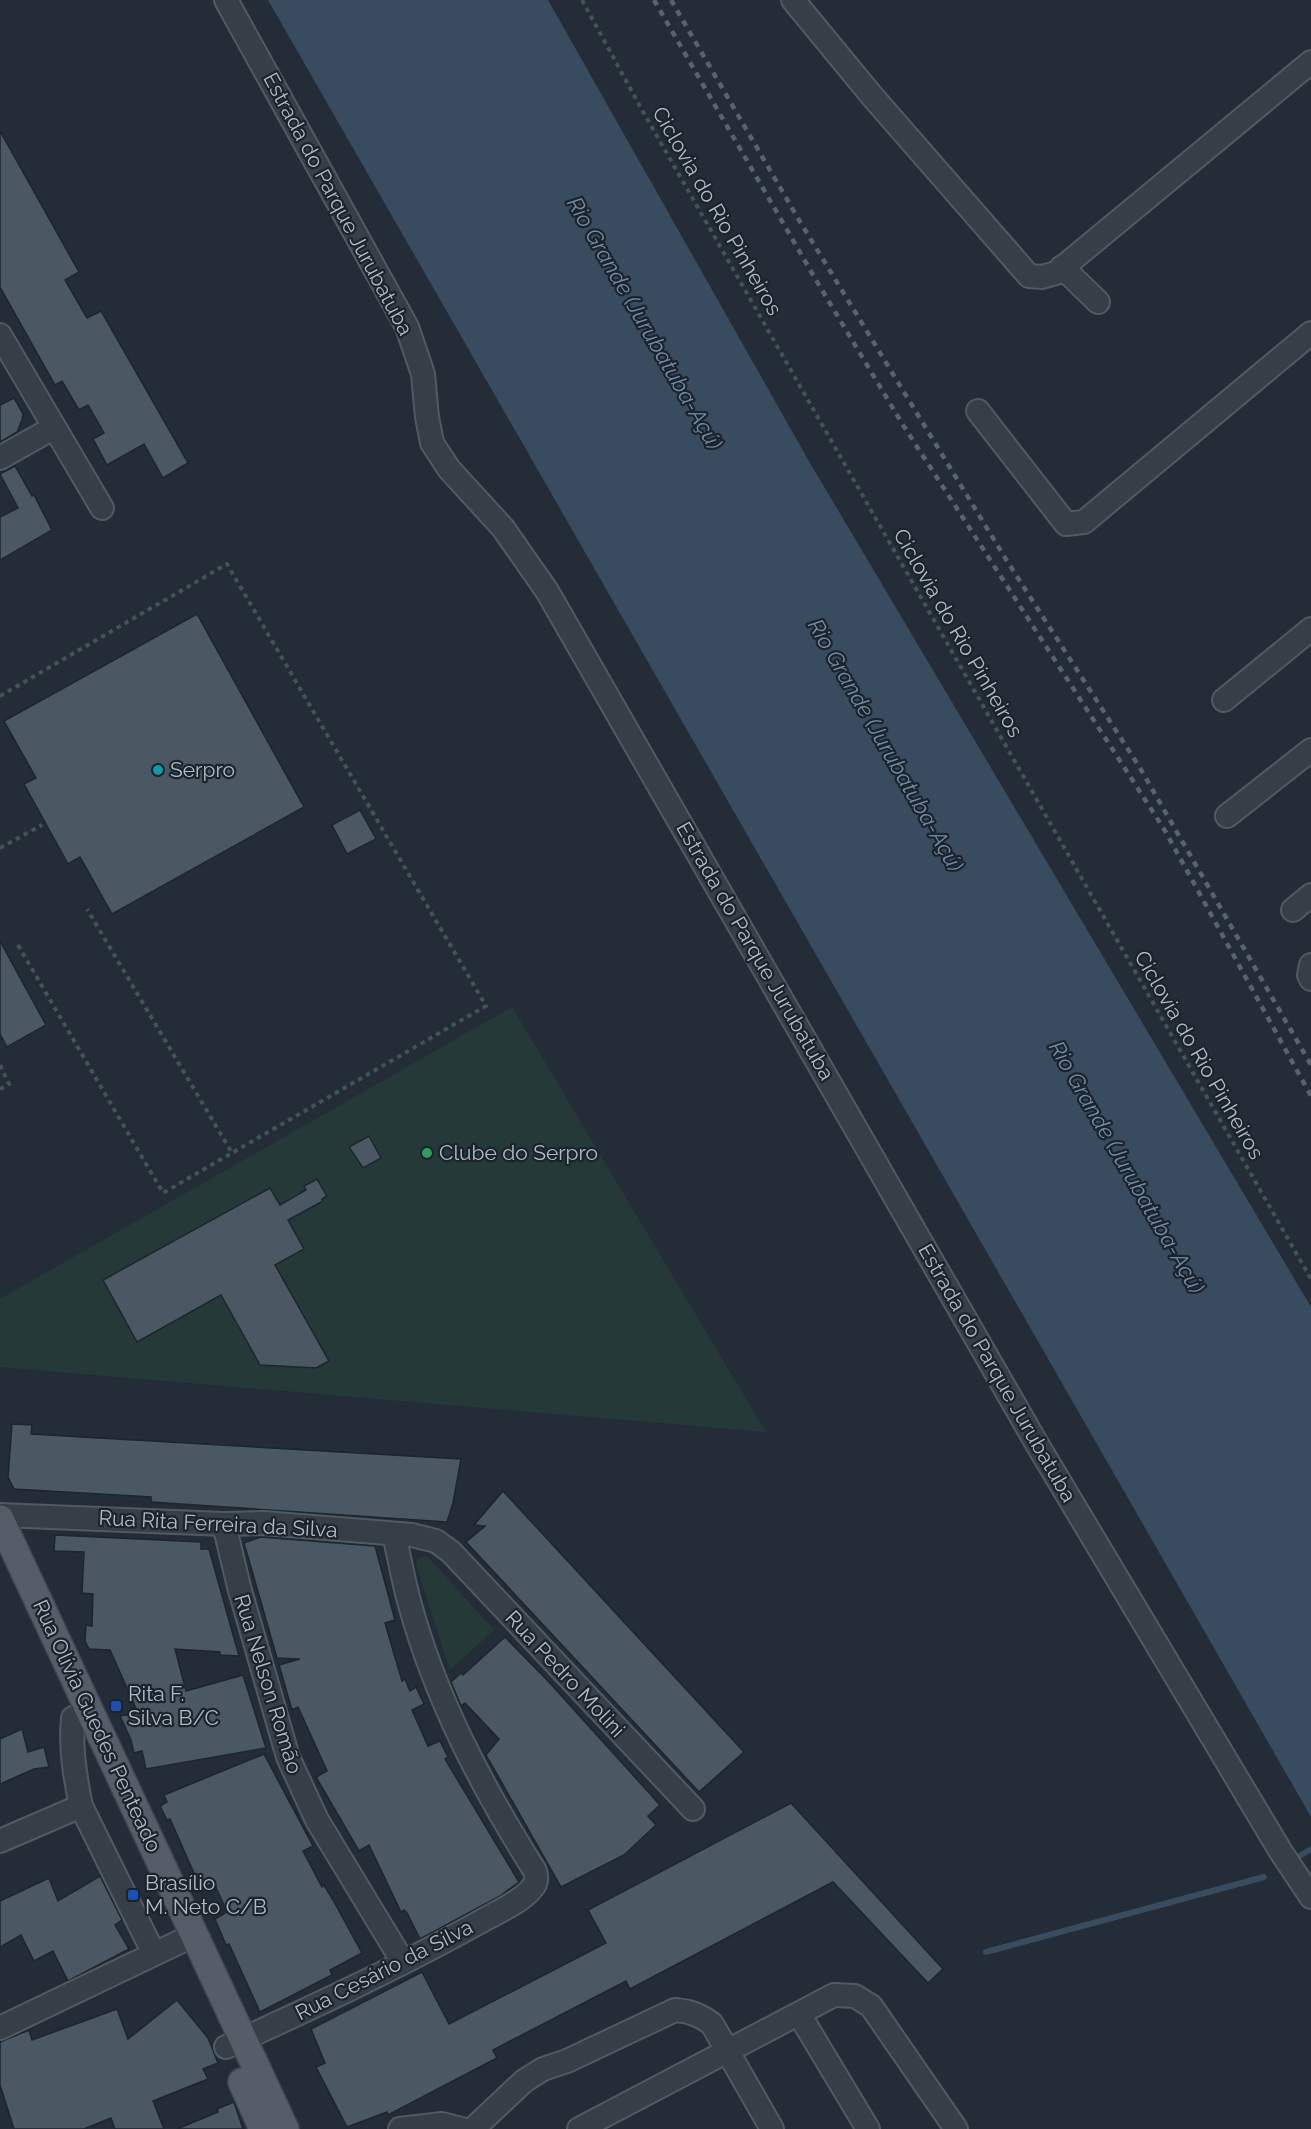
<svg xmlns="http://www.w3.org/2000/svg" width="1311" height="2129" font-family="Raleway,sans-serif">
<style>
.green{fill:#263939}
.water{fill:#394b5f}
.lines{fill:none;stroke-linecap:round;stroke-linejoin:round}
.stream{stroke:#394b5f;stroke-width:6}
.building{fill:#4b5763;stroke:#1d252e;stroke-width:1.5}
.minor-casing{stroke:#515962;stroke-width:26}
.major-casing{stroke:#3f4751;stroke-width:30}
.path{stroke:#425456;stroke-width:4;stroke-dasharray:4.5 4.5;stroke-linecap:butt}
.minor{stroke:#363e48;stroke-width:22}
.major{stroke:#545d68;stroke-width:27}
.rail{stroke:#58636e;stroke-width:4.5;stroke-dasharray:6 6;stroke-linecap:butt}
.culture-dot{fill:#0f9aa8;stroke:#1b232c;stroke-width:2}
.leisure-dot{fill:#2e9e5b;stroke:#1b232c;stroke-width:2}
.transit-dot{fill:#1a4fb4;stroke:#1b232c;stroke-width:2}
.labels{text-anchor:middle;stroke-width:4.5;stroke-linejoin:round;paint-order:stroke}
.street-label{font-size:21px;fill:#b1b9c4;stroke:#1b232c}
.poi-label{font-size:21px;fill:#b1b9c4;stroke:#1b232c;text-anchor:start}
.water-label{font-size:22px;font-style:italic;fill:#738ba5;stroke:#1b232c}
</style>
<rect width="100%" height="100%" fill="#232c37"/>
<!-- green -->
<g class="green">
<polygon points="512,1007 766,1432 0,1367 0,1299"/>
<polygon points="424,1556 429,1558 494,1630 450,1670 416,1565 418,1559"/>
</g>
<!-- water -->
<polygon class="water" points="268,0 548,0 810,463 1311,1307 1311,1817"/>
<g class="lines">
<!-- stream -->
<g class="stream">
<polyline points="1293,1860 1311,1849"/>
<polyline points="986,1952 1264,1877"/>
</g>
</g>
<!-- building -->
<g class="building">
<polygon points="0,131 79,272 65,280 87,318 101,311 188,463 163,478 144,444 107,465 93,439 104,433 88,405 79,410 62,381 55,385 0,287"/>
<polygon points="14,398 23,414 22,420 17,432 0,442 0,405"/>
<polygon points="15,466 32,496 34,495 52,530 0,560 0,517 18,508 0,474"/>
<polygon points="197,614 304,807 112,914 80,857 68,864 24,784 36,778 4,721"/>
<polygon points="360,810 376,839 347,854 332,825"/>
<polygon points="0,941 46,1025 7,1047 0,1034"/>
<polygon points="369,1136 381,1158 363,1168 349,1147"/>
<polygon points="317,1179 327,1196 322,1199 323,1201 288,1220 304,1249 275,1265 329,1361 316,1368 260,1365 221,1295 137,1342 103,1280 270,1188 280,1205 306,1190 304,1186"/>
<polygon points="12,1424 32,1425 31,1434 461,1459 453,1503 447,1522 151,1502 151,1497 14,1489 8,1477"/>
<polygon points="503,1491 744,1752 699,1792 466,1542 485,1526 474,1525"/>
<polygon points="55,1535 201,1542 201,1549 209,1549 239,1656 220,1655 220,1652 175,1649 186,1691 243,1675 266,1748 146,1769 142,1751 134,1753 131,1740 120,1716 138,1713 110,1650 89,1649 85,1641 86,1625 92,1626 93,1594 82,1593 84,1552 54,1551"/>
<polygon points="261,1537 375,1546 395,1620 385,1623 402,1681 405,1679 410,1691 416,1687 424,1704 412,1710 428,1746 440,1741 448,1757 445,1759 519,1882 500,1896 420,1939 407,1913 404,1910 401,1912 369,1845 359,1851 316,1777 327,1771 298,1707 292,1710 279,1665 300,1659 277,1658 244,1543"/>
<polygon points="505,1637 548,1681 660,1805 648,1816 656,1825 624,1855 561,1887 486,1755 499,1739 465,1703 461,1706 451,1682 461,1673 463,1675"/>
<polygon points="22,1729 28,1752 44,1747 49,1767 34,1769 0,1784 0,1739"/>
<polygon points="264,1754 313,1846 303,1851 322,1887 324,1885 333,1900 362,1953 330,1970 332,1975 260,2012 229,1944 226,1945 215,1919 227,1912 214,1883 201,1889 170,1819 167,1820 160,1806 167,1802 164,1795"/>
<polygon points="791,1803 943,1969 928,1983 833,1882 630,1989 626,1981 493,2050 497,2058 388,2115 387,2112 347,2127 316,2067 325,2063 311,2029 422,1972 449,2024 606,1943 588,1910"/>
<polygon points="100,1876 122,1920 115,1925 129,1949 68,1981 53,1951 34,1961 21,1935 0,1947 0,1901 49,1878 58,1901"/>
<polygon points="177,2000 208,2038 218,2063 203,2069 208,2079 153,2101 164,2129 115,2129 111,2118 84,2129 14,2129 0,2085 0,2042 29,2030 32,2040 117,2009 128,2039"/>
<polygon points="234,2102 243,2129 177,2129 218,2112 217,2109"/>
</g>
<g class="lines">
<!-- minor casing -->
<g class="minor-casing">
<g id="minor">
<polyline points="226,0 407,327 423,374 427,417 432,443 449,469 503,528 547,591 1037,1444 1281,1852 1311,1897"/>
<polyline points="793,0 872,96 1029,276 1042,277 1056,273 1311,62"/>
<polyline points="1062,267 1098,302"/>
<polyline points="0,335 102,508"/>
<polyline points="978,411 1066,524 1084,522 1311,333"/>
<polyline points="0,458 53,428"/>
<polyline points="1224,700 1311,629"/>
<polyline points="1227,816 1311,750"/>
<polyline points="1293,910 1311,895"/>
<polyline points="1311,965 1309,975 1311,979"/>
<polyline points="0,1515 224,1524 264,1523 412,1535 436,1541 451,1552 693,1809"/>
<polyline points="224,1524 239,1587 288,1757 317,1820 403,1962"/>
<path d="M73 1718C70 1747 75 1777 81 1806L154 1954"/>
<polyline points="0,1841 81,1806"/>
<polyline points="799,2014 868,2129"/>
<polyline points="0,2028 194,1935"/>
<path d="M226 2047C311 2008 397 1968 478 1923 493 1914 522 1902 532 1888 537 1883 537 1878 535 1871 482 1787 435 1698 409 1601 403 1579 399 1556 394 1534"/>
<polyline points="400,2129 442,2124 462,2129"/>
<path d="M473 2129 524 2081 543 2069 567 2061 675 2010C690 2011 700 2015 712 2024L772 2129"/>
<polyline points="579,2129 834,1995 855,1996 871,2006 956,2129"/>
</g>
</g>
<!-- major casing -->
<g class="major-casing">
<g id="major">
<polyline points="0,1519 285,2129"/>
<polyline points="242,2082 263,2129"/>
</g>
</g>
<!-- path -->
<g class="path">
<polyline points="582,0 642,110 1311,1279"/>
<polyline points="0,696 227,564 486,1006 232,1153 87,909"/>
<polyline points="0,848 42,825"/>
<polyline points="18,945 163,1193 232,1153"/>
<polyline points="0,1065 9,1084 0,1089"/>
</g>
<!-- minor -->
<use href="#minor" class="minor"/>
<!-- major -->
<use href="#major" class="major"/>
<!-- rail -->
<g class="rail">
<polyline points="654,0 816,280 903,425 1164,829 1311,1096"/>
<polyline points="671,0 799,220 1007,561 1140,768 1311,1065"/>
</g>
</g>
<!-- markers -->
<circle class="culture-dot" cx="158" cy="770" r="6"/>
<circle class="leisure-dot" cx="427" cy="1153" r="6"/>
<g class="transit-dot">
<rect x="110" y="1700" width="12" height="12" rx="3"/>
<rect x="127" y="1889" width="12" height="12" rx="3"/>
</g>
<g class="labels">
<!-- street labels -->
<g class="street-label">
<text transform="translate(338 204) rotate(62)" y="7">Estrada do Parque Jurubatuba</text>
<text transform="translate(717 211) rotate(60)" y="7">Ciclovia do Rio Pinheiros</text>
<text transform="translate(958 633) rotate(60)" y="7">Ciclovia do Rio Pinheiros</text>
<text transform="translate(755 951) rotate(60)" y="7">Estrada do Parque Jurubatuba</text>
<text transform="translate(1199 1055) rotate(60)" y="7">Ciclovia do Rio Pinheiros</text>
<text transform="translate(997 1373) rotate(60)" y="7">Estrada do Parque Jurubatuba</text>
<text transform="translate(218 1524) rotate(3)" y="7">Rua Rita Ferreira da Silva</text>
<text transform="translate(565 1674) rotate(47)" y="7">Rua Pedro Molini</text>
<text transform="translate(268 1684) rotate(73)" y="7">Rua Nelson Romão</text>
<text transform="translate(97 1726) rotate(65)" y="7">Rua Olívia Guedes Penteado</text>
<text transform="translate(384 1970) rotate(-27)" y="7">Rua Cesário da Silva</text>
</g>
<!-- poi labels -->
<g class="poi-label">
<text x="170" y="777">Serpro</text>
<text x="439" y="1160">Clube do Serpro</text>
<text x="128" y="1701">Rita F.<tspan x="128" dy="24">Silva B/C</tspan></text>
<text x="145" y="1890">Brasílio<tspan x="145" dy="24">M. Neto C/B</tspan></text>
</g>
<!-- water labels -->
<g class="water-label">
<text transform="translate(645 323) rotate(60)" y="8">Rio Grande (Jurubatuba-Açú)</text>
<text transform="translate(886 745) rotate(60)" y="8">Rio Grande (Jurubatuba-Açú)</text>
<text transform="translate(1127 1167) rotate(60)" y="8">Rio Grande (Jurubatuba-Açú)</text>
</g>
</g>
</svg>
